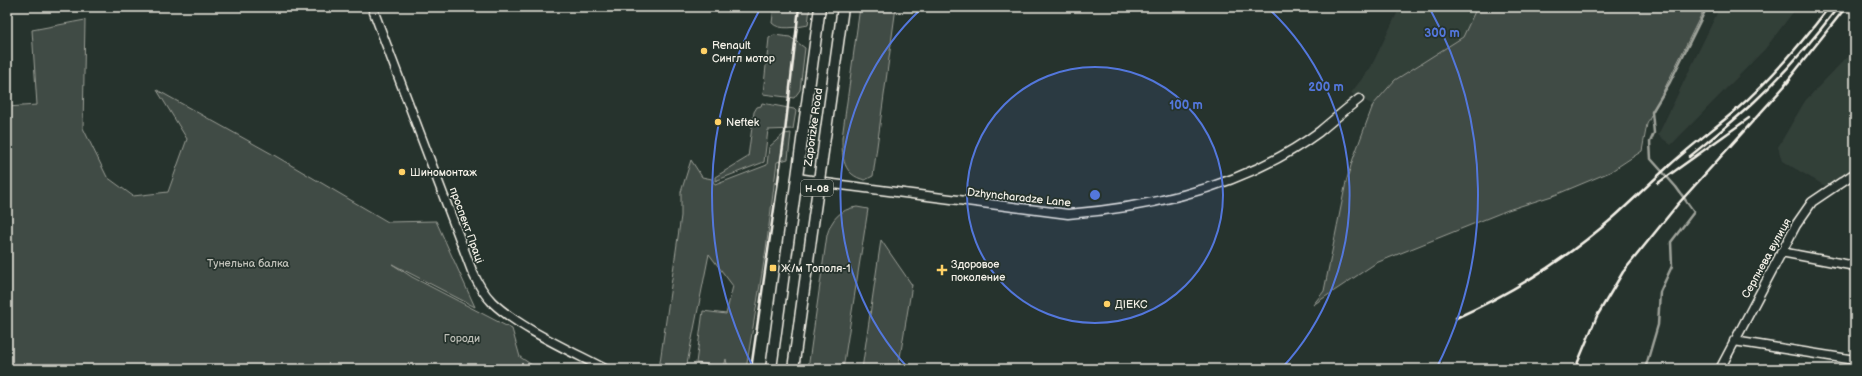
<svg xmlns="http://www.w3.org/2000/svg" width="1862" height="376" font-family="'Balsamiq Sans',sans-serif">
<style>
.built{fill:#333f39}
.green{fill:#414b45;stroke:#9a9e96}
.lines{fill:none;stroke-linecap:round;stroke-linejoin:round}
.stream{stroke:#9fa39b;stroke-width:2.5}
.minor-casing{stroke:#f4f1e8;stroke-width:11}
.major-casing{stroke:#f4f1e8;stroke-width:13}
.minor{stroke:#26332d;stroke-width:8}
.major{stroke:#26332d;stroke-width:10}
.rail{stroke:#f4f1e8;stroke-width:2.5}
.ring{fill:none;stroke:#5377dc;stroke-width:2}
.poi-dot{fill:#ffd166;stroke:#26332d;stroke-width:1.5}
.labels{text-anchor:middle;stroke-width:3.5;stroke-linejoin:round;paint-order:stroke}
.shield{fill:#26332d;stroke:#b6b8b0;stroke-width:1}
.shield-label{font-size:10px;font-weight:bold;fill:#f4f1e8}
.poi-label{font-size:11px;fill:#f4f1e8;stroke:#26332d;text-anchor:start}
.street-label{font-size:11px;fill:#f4f1e8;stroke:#26332d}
.park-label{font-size:11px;fill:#bebfb7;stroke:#26332d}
.centre{fill:#5377dc;stroke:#26332d;stroke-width:2}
.ring-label{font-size:12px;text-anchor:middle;font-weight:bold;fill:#5377dc;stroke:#26332d;stroke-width:3.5;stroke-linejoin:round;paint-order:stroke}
</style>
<rect width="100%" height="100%" fill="#26332d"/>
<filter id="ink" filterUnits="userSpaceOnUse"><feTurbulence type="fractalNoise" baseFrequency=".025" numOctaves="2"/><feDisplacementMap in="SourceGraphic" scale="8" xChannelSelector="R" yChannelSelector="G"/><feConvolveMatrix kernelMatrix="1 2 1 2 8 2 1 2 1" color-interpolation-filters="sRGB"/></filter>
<g filter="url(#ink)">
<!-- built -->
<g class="built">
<polygon points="1400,7 1477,7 1463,37 1395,80 1373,105 1351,93 1371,67"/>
<polygon points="1720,7 1797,7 1765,49 1671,145 1658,135"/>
<polygon points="1855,53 1855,171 1834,191 1782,161 1778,147 1805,101 1844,60"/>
</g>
<!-- green -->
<g class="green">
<path d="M774 7H810L808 25C798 27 779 31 772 23Z"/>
<path d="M860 7H896L873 176 865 180C843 175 842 158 842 138Z"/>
<polygon points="1477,7 1705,7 1647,124 1642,151 1610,172 1555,195 1508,210 1376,263 1313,305 1324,291 1346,182 1353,159 1373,105 1395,80 1463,37"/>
<polygon points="85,20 83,128 107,177 133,196 168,192 187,139 157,90 272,154 388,222 436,221 475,307 392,264 412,277 512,329 520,357 538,369 7,369 7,107 37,105 32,30"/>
<polygon points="774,35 790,37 805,48 800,90 794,98 763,94 769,38"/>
<polygon points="762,103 794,109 796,111 793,129 768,130 764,162 715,181 715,177 748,157 754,112 757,107 761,106"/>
<polygon points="791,133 788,159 777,162 766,249 746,369 728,369 726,359 724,367 696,363 703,311 726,314 733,286 709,254 686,369 659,369 681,216 681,192 691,160 702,177 712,179 715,185 767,165 769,147 784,134"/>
<path d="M857 207 868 209 843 369H808L827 235C831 220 840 209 857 207Z"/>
<polygon points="881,240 912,285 898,369 862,369"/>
</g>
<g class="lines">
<!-- stream -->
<polyline class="stream" points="1645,369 1658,325 1660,292 1672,266 1671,242 1694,212 1676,187 1651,159 1650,142 1654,133 1652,112 1670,82 1707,7"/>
<!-- minor casing -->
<g class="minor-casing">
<g id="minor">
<path d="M372 7 472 271C477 282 483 293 492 302 519 328 571 351 605 369"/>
<path d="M818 182 1068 214C1156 207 1246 186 1319 132 1332 121 1345 110 1359 99"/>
<polyline points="1781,252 1855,266"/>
<polyline points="1734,341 1855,360"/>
<polyline points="1720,369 1796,225 1812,202 1852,175 1855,176"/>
</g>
</g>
<!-- major casing -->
<g class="major-casing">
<g id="major">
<polyline points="797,179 818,182"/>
<polyline points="771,369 820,7"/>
<polyline points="793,369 843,7"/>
</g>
</g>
<!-- minor -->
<use href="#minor" class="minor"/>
<!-- major -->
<use href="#major" class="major"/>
<!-- rail -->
<g class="rail">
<polyline points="1785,84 1846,7"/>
<path d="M1689 157C1711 139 1734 121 1755 101 1785 73 1813 40 1838 7"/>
<polyline points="1658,183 1749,118"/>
<path d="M1456 318C1514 292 1566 259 1614 217 1633 200 1652 181 1671 164 1692 145 1715 128 1736 110 1771 79 1801 44 1829 7"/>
<polyline points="751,369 785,132 799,7"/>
<polyline points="1575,369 1597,316 1623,272 1678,204 1790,80"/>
</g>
</g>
</g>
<!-- distance rings -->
<circle cx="1095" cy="195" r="128" fill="#5377dc" fill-opacity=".12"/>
<g class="ring">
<circle cx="1095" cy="195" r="128"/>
<path d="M909 369A255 255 0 0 1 921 9M1269 9A255 255 0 0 1 1281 369"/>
<path d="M754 369A383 383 0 0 1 760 9M1430 9A383 383 0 0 1 1436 369"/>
</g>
<!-- markers -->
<g class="poi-dot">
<circle cx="704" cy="51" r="4"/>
<circle cx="718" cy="122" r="4"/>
<circle cx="402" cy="172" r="4"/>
<rect x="769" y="264" width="8" height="8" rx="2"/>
<path d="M940 264h4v4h4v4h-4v4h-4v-4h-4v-4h4z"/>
<circle cx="1107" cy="304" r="4"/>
</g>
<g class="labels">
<!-- shield labels -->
<rect class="shield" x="801" y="180" width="32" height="16" rx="3"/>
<g class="shield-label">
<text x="817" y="192">Н-08</text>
</g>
<!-- poi labels -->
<g class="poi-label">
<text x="712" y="49">Renault<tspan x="712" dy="13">Сингл мотор</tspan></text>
<text x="726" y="126">Neftek</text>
<text x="410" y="176">Шиномонтаж</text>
<text x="951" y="268">Здоровое<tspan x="951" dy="13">поколение</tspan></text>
<text x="781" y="272">Ж/м Тополя-1</text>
<text x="1115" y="308">ДІЕКС</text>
</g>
<!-- street labels -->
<g class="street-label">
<text transform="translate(813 127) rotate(-82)" y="4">Zaporizke Road</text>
<text transform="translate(1019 197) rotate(6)" y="4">Dzhyncharadze Lane</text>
<text transform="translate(467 225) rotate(70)" y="4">проспект Праці</text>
<text transform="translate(1766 258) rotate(-61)" y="4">Серпнева вулиця</text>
</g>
<!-- park labels -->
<g class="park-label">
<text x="248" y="267">Тунельна балка</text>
<text x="462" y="342">Городи</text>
</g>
</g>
<circle cx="1095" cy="195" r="6" class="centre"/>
<g class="ring-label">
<text x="1442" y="37">300 m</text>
<text x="1326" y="91">200 m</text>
<text x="1186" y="109">100 m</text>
</g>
<!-- margin -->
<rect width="1862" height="376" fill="none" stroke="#26332d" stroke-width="24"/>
<rect x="12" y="12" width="1838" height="352" fill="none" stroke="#f4f1e8" stroke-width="1.5" filter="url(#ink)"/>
</svg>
